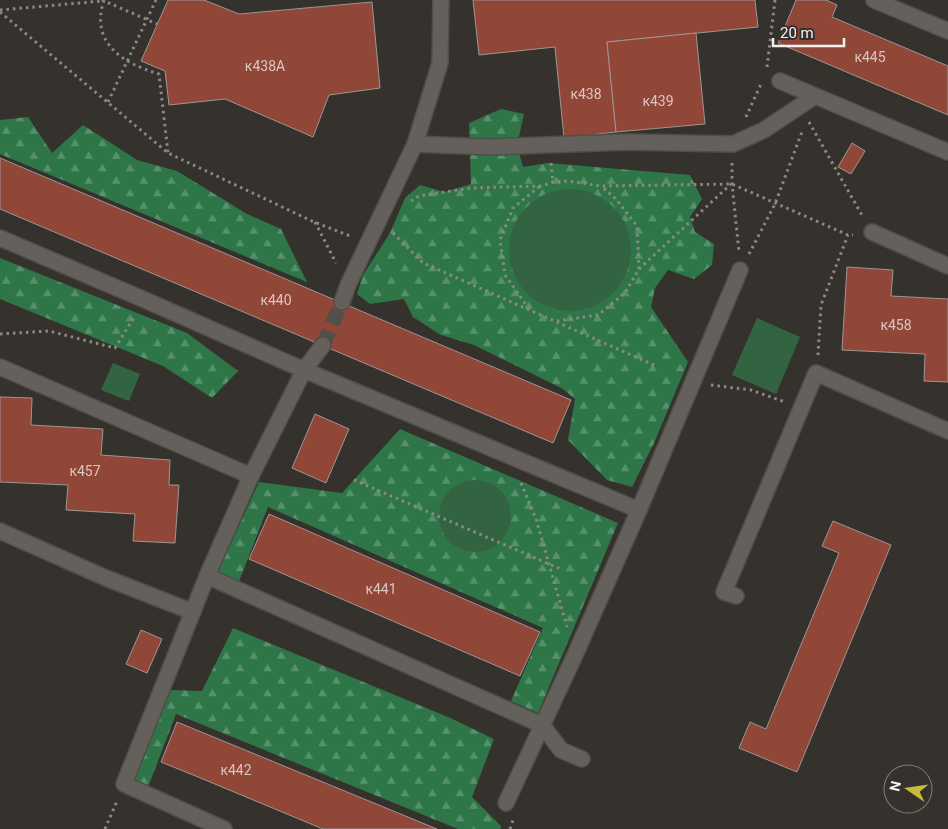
<svg xmlns="http://www.w3.org/2000/svg" width="948" height="829" font-family="Roboto,sans-serif">
<style>
.forest{fill:url(#forest-firs)}
.green{fill:#336442}
.building{fill:#914738;stroke:#9d9695}
.lines{fill:none;stroke-linecap:round;stroke-linejoin:round}
.minor-tunnel{stroke:#524f4a;stroke-width:15;stroke-dasharray:15 8;stroke-linecap:butt}
.minor-casing{stroke:#504d4a;stroke-width:18}
.path{stroke:#8b8885;stroke-width:3;stroke-dasharray:2.5 4;stroke-linecap:butt}
.minor{stroke:#64615c;stroke-width:15}
.labels{text-anchor:middle;stroke-width:4;stroke-linejoin:round;paint-order:stroke}
.number-label{font-size:14px;fill:#dac6c1}
</style>
<defs>
<pattern id="forest-firs" width="22" height="20" patternUnits="userSpaceOnUse" patternTransform="scale(1.25)"><rect width="22" height="20" fill="#2e7648"/><path d="M5 1l3.5 6h-7zM16 11l3.5 6h-7z" fill="#57916c"/></pattern>
</defs>
<rect width="100%" height="100%" fill="#35322d"/>
<!-- forest -->
<g class="forest">
<polygon points="501,109 524,114 517,145 523,167 548,163 690,175 702,199 690,217 695,232 714,244 712,265 694,279 668,270 655,288 651,307 688,362 654,443 632,487 607,480 568,440 575,399 563,389 474,345 441,335 413,317 404,299 370,304 357,294 363,275 390,233 405,198 420,185 444,192 471,184 469,123"/>
<polygon points="28,117 52,153 83,125 137,160 177,171 247,214 281,229 307,282 0,154 0,120"/>
<polygon points="0,258 187,333 238,371 212,398 163,366 0,299"/>
<polygon points="400,429 618,523 538,713 511,701 543,628 268,507 238,584 217,574 259,482 342,493"/>
<polygon points="233,628 448,717 494,739 472,797 501,826 500,829 458,829 176,714 148,787 134,780 171,690 202,691"/>
</g>
<!-- green -->
<g class="green">
<circle cx="570" cy="250" r="61"/>
<polygon points="757,318 800,337 776,394 732,375"/>
<polygon points="113,363 140,374 129,401 101,390"/>
<circle cx="475" cy="516" r="36"/>
</g>
<!-- building -->
<g class="building">
<polygon points="168,0 204,0 239,14 372,2 380,88 329,95 313,137 225,99 169,105 165,71 141,61"/>
<polygon points="473,0 755,0 758,27 607,42 616,132 564,138 555,47 479,55"/>
<polygon points="796,0 826,0 837,5 832,17 948,66 948,115 778,43"/>
<polygon points="696,33 705,124 616,132 607,42"/>
<polygon points="852,143 865,151 851,174 838,167"/>
<polygon points="0,158 571,400 553,443 0,209"/>
<polygon points="847,267 893,270 891,296 948,299 948,382 924,381 925,354 842,350"/>
<polygon points="0,397 32,398 31,425 103,429 101,455 170,460 169,485 179,485 175,543 133,541 135,514 66,510 68,485 0,482"/>
<polygon points="315,414 349,429 326,483 292,468"/>
<polygon points="269,514 540,632 520,676 249,559"/>
<polygon points="833,521 891,545 797,772 739,748 750,722 766,729 839,553 822,546"/>
<polygon points="141,630 162,639 147,673 126,664"/>
<polygon points="177,722 437,829 323,829 198,777 161,762"/>
</g>
<g class="lines">
<!-- minor-tunnel -->
<polyline class="minor-tunnel" points="323,345 342,302"/>
<!-- minor casing -->
<g class="minor-casing">
<g id="minor">
<polyline points="874,0 948,31"/>
<polyline points="780,81 948,152"/>
<polyline points="415,144 490,147 627,142 733,144 764,130 815,96"/>
<polyline points="872,232 948,266"/>
<polyline points="0,238 145,300 304,370 639,510"/>
<polyline points="342,302 348,285 415,144 440,63 441,0"/>
<polyline points="0,367 251,476"/>
<polyline points="0,531 106,578 193,612"/>
<polyline points="207,576 542,725 561,750 582,759"/>
<polyline points="736,596 724,592 816,373 948,431"/>
<polyline points="506,803 575,655 639,510 740,270"/>
<polyline points="224,829 124,784 207,576 251,476 304,370 323,345"/>
</g>
</g>
<!-- path -->
<g class="path">
<polyline points="102,0 157,24"/>
<path d="M104 0C90 43 122 63 159 74L168 153"/>
<polyline points="0,10 103,1"/>
<polyline points="0,12 168,153 314,222 350,236"/>
<polyline points="767,67 775,0"/>
<polyline points="108,102 156,0"/>
<polyline points="746,117 761,84"/>
<polyline points="809,122 863,217"/>
<polyline points="551,163 553,182"/>
<polyline points="732,163 732,184 739,252"/>
<polyline points="411,201 419,196 471,188 541,186 553,182 569,181 600,186 732,184 848,235 853,235"/>
<polyline points="315,222 336,263"/>
<polyline points="393,233 423,263 654,365"/>
<polyline points="749,254 775,204 803,129"/>
<polyline points="639,269 731,184"/>
<polyline points="529,309 505,275 500,240 513,208 540,186"/>
<polyline points="557,321 598,315 625,293 639,269 637,226 616,199 601,186"/>
<polyline points="0,334 49,331 115,348 134,317"/>
<polyline points="818,355 821,305 848,235"/>
<polyline points="711,385 751,390 785,402"/>
<polyline points="354,480 563,570"/>
<polyline points="521,483 536,519 567,627"/>
<polyline points="105,829 117,801"/>
<polyline points="510,829 513,820"/>
</g>
<!-- minor -->
<use href="#minor" class="minor"/>
</g>
<g class="labels">
<!-- number labels -->
<g class="number-label">
<text x="870" y="62">к445</text>
<text x="265" y="71">к438А</text>
<text x="586" y="99">к438</text>
<text x="658" y="106">к439</text>
<text x="276" y="305">к440</text>
<text x="896" y="330">к458</text>
<text x="85" y="476">к457</text>
<text x="381" y="594">к441</text>
<text x="236" y="775">к442</text>
</g>
</g>
<!-- north arrow -->
<g transform="translate(908 789) rotate(283)"><circle r="24" fill="#35322d" stroke="#817e7b"/>
<path d="M0-4L9 19L0 12L-9 19Z" fill="#caba39"/>
<text y="-8" font-size="14" font-weight="bold" text-anchor="middle" fill="#f3f1ef">N</text>
</g>
<!-- scale -->
<path d="M773 38v8h71v-8" fill="none" stroke="#f3f1ef" stroke-width="2.5"/>
<text x="780" y="38" font-size="15" fill="#f3f1ef" stroke="#35322d" stroke-width="4" paint-order="stroke">20 m</text>
</svg>
